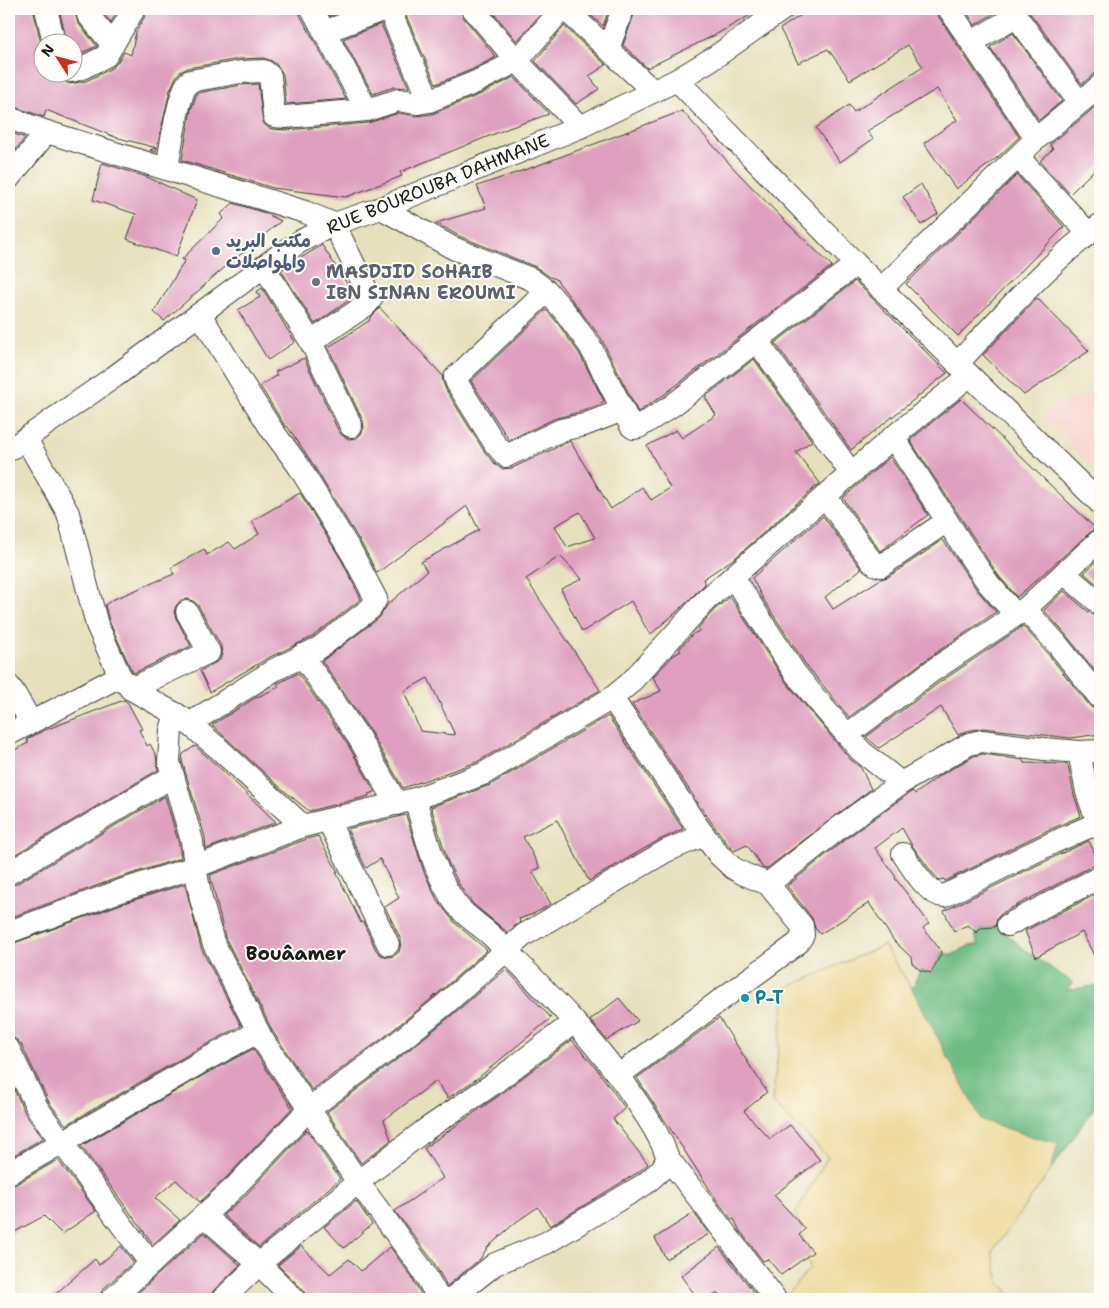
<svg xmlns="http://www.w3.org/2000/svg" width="1109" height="1308" font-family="'Shantell Sans','Playpen Sans Arabic',sans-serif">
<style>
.built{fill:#f7d0cb}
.forest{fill:#6ebc84;stroke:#456c50}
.sand{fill:#eeda9e;stroke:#857b5d}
.building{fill:#dfa0bf;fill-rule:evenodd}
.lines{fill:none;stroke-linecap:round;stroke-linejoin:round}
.minor-casing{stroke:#3a3934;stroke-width:24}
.minor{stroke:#fff;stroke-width:22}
.service-dot{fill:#5c6f8a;stroke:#fdfcf7;stroke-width:2}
.worship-dot{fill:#6b7280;stroke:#fdfcf7;stroke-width:2}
.culture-dot{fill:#0f9aa8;stroke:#fdfcf7;stroke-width:2}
.labels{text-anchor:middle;stroke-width:4;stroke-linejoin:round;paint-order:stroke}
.street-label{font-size:18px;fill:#1c1c1c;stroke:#fdfcf7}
.service-label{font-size:18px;font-weight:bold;fill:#4e5e75;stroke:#fdfcf7;text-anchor:start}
.worship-label{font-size:18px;font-weight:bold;fill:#5b616d;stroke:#fdfcf7;text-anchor:start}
.culture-label{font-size:18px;font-weight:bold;fill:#0d838f;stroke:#fdfcf7;text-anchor:start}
.neighbourhood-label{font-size:19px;font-weight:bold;fill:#1c1c1c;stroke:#fdfcf7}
</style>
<rect width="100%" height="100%" fill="#fdfcf7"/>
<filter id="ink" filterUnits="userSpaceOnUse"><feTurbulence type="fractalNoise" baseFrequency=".02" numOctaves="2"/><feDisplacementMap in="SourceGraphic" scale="10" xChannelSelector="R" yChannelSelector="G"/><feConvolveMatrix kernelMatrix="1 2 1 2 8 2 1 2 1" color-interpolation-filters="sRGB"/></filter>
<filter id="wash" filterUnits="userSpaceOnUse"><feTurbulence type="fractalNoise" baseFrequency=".0096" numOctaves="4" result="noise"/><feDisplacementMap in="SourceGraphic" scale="20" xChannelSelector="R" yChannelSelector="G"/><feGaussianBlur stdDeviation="1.12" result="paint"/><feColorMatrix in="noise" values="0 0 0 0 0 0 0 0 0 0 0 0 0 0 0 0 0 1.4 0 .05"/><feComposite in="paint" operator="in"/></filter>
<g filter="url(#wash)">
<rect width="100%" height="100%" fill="#e7e0bd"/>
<!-- built -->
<polygon class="built" points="1100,389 1100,475 1044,416 1050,407"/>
<!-- forest -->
<path class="forest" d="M1000 927C1020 949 1048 965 1073 983L1066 990 1100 985V1099L1051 1170 1057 1143 1033 1137 981 1120 912 989 920 970 931 972 942 952 952 955 970 945H979L974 935 981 928Z"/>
<!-- sand -->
<polygon class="sand" points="884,945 912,989 981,1120 1033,1137 1058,1143 1051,1170 992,1252 999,1281 1014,1299 784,1299 810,1268 796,1212 828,1157 772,1102 786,988"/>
<g id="blocks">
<!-- building -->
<g class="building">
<polygon points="9,9 33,9 42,48 42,72 59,72 63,80 69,84 86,81 112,68 117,63 124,52 131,55 136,32 145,16 147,9 299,9 300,15 346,99 286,104 283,74 278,66 272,61 264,58 239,59 188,68 180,72 176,77 170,90 156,152 150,150 157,148 115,137 46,110 44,117 9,105"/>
<polygon points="59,9 74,9 78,23 97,46 72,57 72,42 67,42"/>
<polygon points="100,9 119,9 111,22"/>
<polygon points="327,9 348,9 330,16"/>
<polygon points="403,9 460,9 463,17 496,57 471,70 436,84"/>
<polygon points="490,9 545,9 517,41"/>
<polygon points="584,9 609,9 603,26"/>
<polygon points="636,9 761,9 715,35 647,68 623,45"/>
<polygon points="810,9 936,9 938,16 1019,137 998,157 956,189 924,143 957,120 937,89 867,131 873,139 840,162 816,128 849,105 854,112 923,67 908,45 850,80 828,49 798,63 780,29"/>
<polygon points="965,9 998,9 998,11 975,25"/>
<polygon points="1027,9 1100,9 1100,69 1082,84"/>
<polygon points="381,24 409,88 394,87 373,94 343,39"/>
<polygon points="564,26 606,65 589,76 599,89 576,104 535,61"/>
<polygon points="1013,33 1062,101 1039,120 990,47"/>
<polygon points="514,77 549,114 509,128 400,172 402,176 346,197 273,188 182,160 191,110 197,93 242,85 258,84 263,123 267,127 272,129 286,130 368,123 399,113 416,116 432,114 481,94"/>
<polygon points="1095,107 1100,112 1100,164 1070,194 1040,161 1053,149 1050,145"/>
<polygon points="682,111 737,172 787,223 832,266 665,394 638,412 601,338 556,279 550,277 536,267 459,236 436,223 486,208 477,186 536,166"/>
<polygon points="9,132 25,138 9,158"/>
<polygon points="102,163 147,177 197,200 176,257 127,239 136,214 93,200"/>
<polygon points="1017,175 1064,227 958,336 906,284"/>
<polygon points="921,184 938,214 921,225 903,197"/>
<polygon points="233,203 265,213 281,221 206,283 206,284 164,321 154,312 185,260 182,259 224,218 221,214"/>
<polygon points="322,245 355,296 315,324 281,270"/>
<polygon points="855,281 947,373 851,450 775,343"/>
<polygon points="262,288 295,342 268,360 238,310 260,297 256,292"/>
<polygon points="1037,298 1089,351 1024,395 983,355"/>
<path d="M380 308 442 375 443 382 446 390 484 451 496 465 503 469 512 468 570 441 611 509 642 487 651 500 670 488 647 446 676 430 682 438 716 415 705 397 754 359 812 441 796 452 820 483 735 558 703 579 705 584 680 609 650 635 631 601 582 632 561 589 582 579 560 556 526 579 600 690 477 762 403 788 370 731 322 661 379 618 388 604 427 571 421 562 479 530 467 506 377 573 364 548 309 458 287 426 286 427 283 423 260 386 277 375 275 372 304 358 339 432 343 436 349 439 357 438 361 434 364 428 363 421 328 347 340 340 370 320 369 319ZM580 512 595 538 567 547 555 526ZM428 678 455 735 420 731 404 691Z"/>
<polygon points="546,310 556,321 579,353 604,401 596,406 580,412 556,418 509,440 471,381"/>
<polygon points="961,399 1095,528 1017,597 998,575 910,440"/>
<polygon points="890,457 928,515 880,551 843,498"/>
<polygon points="300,493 342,561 361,599 312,637 268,658 210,692 200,671 220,660 222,653 221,646 198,605 193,601 188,599 181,600 176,606 174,612 176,618 191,646 134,673 131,669 109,621 105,605 112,600 174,574 171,568 204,549 207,555 229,542 235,549 259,534 252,521"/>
<polygon points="823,516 861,569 825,597 833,609 881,579 888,577 943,540 977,590 996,612 924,661 849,717 806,665 763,599 752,578"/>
<polygon points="1100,558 1100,587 1084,573"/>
<polygon points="1064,591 1091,614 1100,617 1100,677 1067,636 1044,610"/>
<polygon points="730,597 785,681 851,760 861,768 871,789 766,869 763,868 747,845 734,851 729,846 706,815 632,704 661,691 653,677 673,656 681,651 679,649 693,634 699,631 698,628 715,609"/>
<polygon points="1023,626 1047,653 1090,706 1095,710 1100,711 1100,734 1071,738 983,728 966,731 958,735 941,707 879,748 866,737 940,682"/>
<polygon points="298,673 348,745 375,792 368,794 369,796 309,811 282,789 212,725 255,698 279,687 277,684"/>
<polygon points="124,700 128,703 142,729 139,730 147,746 150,744 156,755 158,770 9,858 9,753 28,743 27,739 45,730"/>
<polygon points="608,716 683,829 659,840 589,881 557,820 523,837 540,868 532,871 551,904 533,914 519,919 520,922 507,932 473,904 460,886 448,862 431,807 490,785"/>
<polygon points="195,746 222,770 276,822 206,849 205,837 182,761 183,754"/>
<polygon points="983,754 1023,760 1024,763 1065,764 1068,766 1074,795 1081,816 1046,831 945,881 944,879 939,880 931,871 911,844 902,828 875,848 896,877 895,878 929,923 923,928 942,952 931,973 920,970 912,963 911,957 894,941 869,903 820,934 815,928 812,918 787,886 847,838 908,794 913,791 915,794 939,776 974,756"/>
<polygon points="165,796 179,844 181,858 112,880 9,918 9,886 16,884"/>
<polygon points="406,815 424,872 437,900 455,923 487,950 436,995 383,1038 312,1090 273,1032 225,937 210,875 307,839 318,836 338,872 336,872 361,923 363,922 376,950 381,955 388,957 393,956 399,952 401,944 400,938 385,907 399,898 380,859 366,868 347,829"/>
<polygon points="1089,841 1100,864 1094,865 1002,913 997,918 995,927 981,928 977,933 968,925 954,931 944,911 1058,855"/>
<polygon points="185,884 201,948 241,1026 196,1050 66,1125 49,1102 21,1044 16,1039 9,1037 9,945 121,904"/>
<polygon points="1100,892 1100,967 1082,932 1036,957 1025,931"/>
<polygon points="506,969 551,1018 478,1078 448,1098 436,1081 384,1120 391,1140 361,1163 327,1112 399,1058 452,1015"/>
<polygon points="619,998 638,1021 607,1040 590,1020"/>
<polygon points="719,1018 767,1092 744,1111 770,1139 790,1125 820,1160 774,1195 805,1229 799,1235 813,1252 781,1275 768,1259 763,1261 740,1231 734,1219 732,1220 716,1199 637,1078"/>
<polygon points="572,1040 596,1068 625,1108 613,1119 648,1164 637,1173 550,1226 538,1207 516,1222 488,1247 480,1259 447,1286 433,1261 395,1211 443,1178 424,1148 497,1097"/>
<polygon points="253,1049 292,1108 226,1178 200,1202 176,1180 155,1198 180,1220 153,1244 81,1146 209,1072"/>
<polygon points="9,1079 26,1115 43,1138 9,1158"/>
<polygon points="307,1130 340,1179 259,1247 223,1215 245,1196"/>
<polygon points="58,1160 96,1211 62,1234 44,1216 9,1235 9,1186 16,1184"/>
<polygon points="356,1201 372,1224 344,1248 324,1227"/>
<polygon points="694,1213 709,1234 666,1259 655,1238"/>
<polygon points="204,1233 240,1265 214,1290 210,1297 208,1299 131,1299"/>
<polygon points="121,1246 133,1262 103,1289 100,1295 99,1299 50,1299 95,1259 99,1265"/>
<polygon points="301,1246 330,1274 349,1259 361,1271 390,1247 411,1276 422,1296 417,1299 307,1299 303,1290 278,1265"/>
<polygon points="719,1247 759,1299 723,1299 718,1293 707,1299 698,1299 681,1276"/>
</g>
</g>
</g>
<g filter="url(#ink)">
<use href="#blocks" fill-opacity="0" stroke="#3a3934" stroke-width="1"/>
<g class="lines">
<!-- minor casing -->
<g class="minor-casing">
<g id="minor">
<polyline points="46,9 54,42"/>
<polyline points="87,9 88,15 113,45"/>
<polyline points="312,9 367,110"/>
<polyline points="389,9 429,101"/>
<polyline points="473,9 517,61 580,127"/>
<polyline points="565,9 653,91"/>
<polyline points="949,9 1036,139"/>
<polyline points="1011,9 1079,102"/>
<polyline points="324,32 385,9"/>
<polyline points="972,42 1016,16"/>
<polyline points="608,49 623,9"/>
<polyline points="72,71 82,68 106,56 134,9"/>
<polyline points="677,80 856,264 1100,503"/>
<polyline points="9,118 47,132 305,212 334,224 371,299 366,305 311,342"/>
<polyline points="1018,157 1089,234"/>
<path d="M167 168C170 153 179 87 190 81L241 72 264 71 270 76 274 116 285 117 367 110 398 100 418 103 429 101 476 82 517 61 562 9"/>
<polyline points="9,178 47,132"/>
<polyline points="381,208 453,248 531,279 547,291 566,313 590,346 631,426 634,428 639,427 673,405 856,264"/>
<polyline points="264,267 311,342 351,426"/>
<polyline points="881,289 1036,139 1100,86"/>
<polyline points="547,291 455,378 457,383 495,444 506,456 561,430 584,425 623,410"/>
<polyline points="757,341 851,473"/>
<path d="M957 364C1001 317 1048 263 1100 225"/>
<polyline points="893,437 967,552 988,583 1016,615"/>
<polyline points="26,439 68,513 97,625 120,676 131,689 181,717 218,748 303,826 415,799 483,774 612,698 629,684 706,600 893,437 969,376"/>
<polyline points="9,450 114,377 278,256 301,241 334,224 381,208 580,127 677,80 715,57 783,9"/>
<polyline points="825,496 872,562 876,565 881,566 947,521"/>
<polyline points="1064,573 1100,604"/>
<polyline points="733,577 795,673 822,706 861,751 901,783 969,744 982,741 1044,749 1079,752 1100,751"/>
<polyline points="1025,609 1057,644 1100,698"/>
<polyline points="302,655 359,738 397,804"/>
<polyline points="9,686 13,691 31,722"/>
<polyline points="131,689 209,652 187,612"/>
<polyline points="612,698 695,823 719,855 733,868 744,874 768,884 802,926 803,935 798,943 619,1075"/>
<polyline points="176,714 171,730 169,762 192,841 195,867 201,899 213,942 262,1039 358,1182 422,1269 439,1299"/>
<polyline points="189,724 274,670 319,648 371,608 376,599 353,555 298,465 272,430 244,386 200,314"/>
<polyline points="9,734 120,676"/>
<polyline points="847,735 932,671 1025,609 1100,540"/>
<polyline points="1079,752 1087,792 1100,829"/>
<path d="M415 799C426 834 434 875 456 904 466 918 481 925 493 937 545 990 599 1043 639 1105 651 1123 661 1138 668 1158L661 1170 645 1184 546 1243 495 1264 451 1299"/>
<polyline points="328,820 388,944"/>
<path d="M903 854C912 867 927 895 944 896L1052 843 1098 823"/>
<polyline points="9,873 173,776"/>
<polyline points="768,884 839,828 901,783"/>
<polyline points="1008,925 1100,877"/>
<polyline points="9,932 117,892 195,867 303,826"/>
<polyline points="9,1050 38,1109 118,1220 151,1264"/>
<polyline points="668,1158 774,1297"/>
<polyline points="9,1173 203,1061 258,1032"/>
<polyline points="204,1216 259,1264 294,1299"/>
<polyline points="112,1299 235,1187 308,1110 391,1048 444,1005 524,935 666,851 704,835"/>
<polyline points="223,1299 259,1264 358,1182 425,1130 490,1086 574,1022"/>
</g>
</g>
<!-- minor -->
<use href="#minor" class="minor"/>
</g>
</g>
<!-- markers -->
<circle class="service-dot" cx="216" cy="251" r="5"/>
<circle class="worship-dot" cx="316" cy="282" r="5"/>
<circle class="culture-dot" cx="745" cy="998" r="5"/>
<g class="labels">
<!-- street labels -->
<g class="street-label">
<text transform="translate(438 184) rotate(-22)" y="6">RUE BOUROUBA DAHMANE</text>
</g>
<!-- service labels -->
<g class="service-label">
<text x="226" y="247">مكتب البريد<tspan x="226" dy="21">والمواصلات</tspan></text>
</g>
<!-- worship labels -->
<g class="worship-label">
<text x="326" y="278">MASDJID SOHAIB<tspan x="326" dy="21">IBN SINAN EROUMI</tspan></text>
</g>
<!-- culture labels -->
<g class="culture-label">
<text x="755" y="1004">P-T</text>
</g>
<!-- neighbourhood labels -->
<g class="neighbourhood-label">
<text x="296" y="960">Bouâamer</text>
</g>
</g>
<!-- margin -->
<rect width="1109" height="1308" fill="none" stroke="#fdfcf7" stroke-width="30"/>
<!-- north arrow -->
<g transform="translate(58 58) rotate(306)"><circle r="24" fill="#fdfcf7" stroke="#a3a29f"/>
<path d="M0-4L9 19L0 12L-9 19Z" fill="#c8321e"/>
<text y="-8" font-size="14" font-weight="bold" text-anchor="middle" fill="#1c1c1c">N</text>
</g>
</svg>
